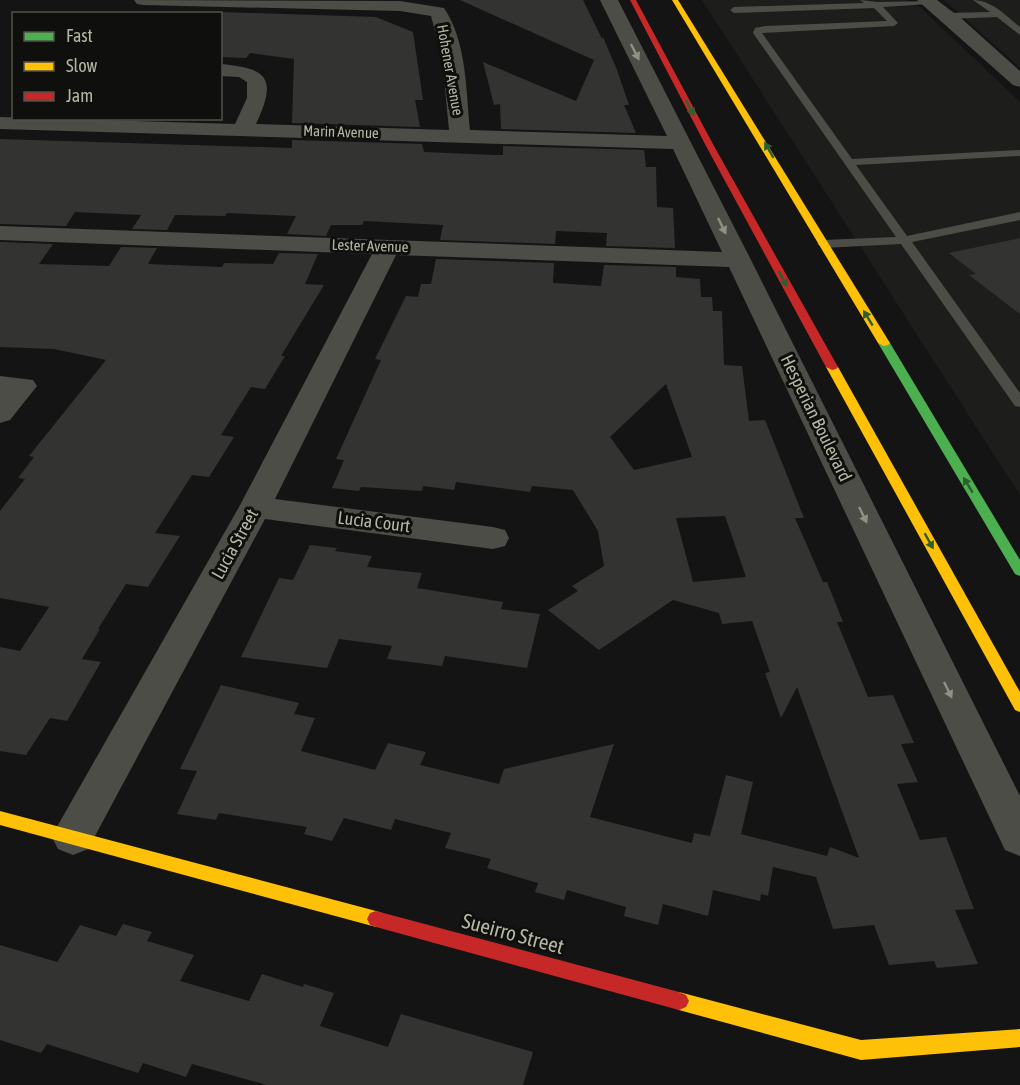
<svg xmlns="http://www.w3.org/2000/svg" width="1020" height="1085" font-family="'Asap Condensed',sans-serif">
<style>
.built{fill:#1d1e1b}
.building{fill:#333331;fill-rule:evenodd}
.lines{fill:none;stroke-linecap:round;stroke-linejoin:round}
.lane{fill:#4c4d47;fill-rule:evenodd}
.street{fill:#4c4d47;fill-rule:evenodd}
.fast{fill:#4caf50;fill-rule:evenodd}
.slow{fill:#ffc107;fill-rule:evenodd}
.jam{fill:#c62828;fill-rule:evenodd}
.oneway{fill:#919183}
.oneway2{fill:#2e602f}
.labels{text-anchor:middle;stroke-width:6;stroke-linejoin:round;paint-order:stroke}
.far-street-label{font-size:15px;fill:#b6b6a3;stroke:#0f100e}
.street-label{font-size:18px;fill:#b6b6a3;stroke:#0f100e}
.near-street-label{font-size:21px;fill:#b6b6a3;stroke:#0f100e}
</style>
<rect width="100%" height="100%" fill="#141414"/>
<!-- built -->
<g class="built">
<polygon points="702,0 905,0 921,8 1020,102 1020,495"/>
<polygon points="942,0 1020,0 1020,68 948,3"/>
</g>
<!-- building -->
<g class="building">
<polygon points="460,0 583,0 602,39 603,37 617,70 629,105 624,105 636,133 501,129 500,104 494,105 483,62 576,101 594,60"/>
<polygon points="220,12 376,17 413,32 423,100 415,100 420,127 292,123 294,59 250,53 246,58 220,57"/>
<polygon points="0,139 292,148 292,140 422,144 424,152 495,155 503,155 503,146 644,150 646,167 656,167 657,207 673,208 675,248 606,246 607,233 556,231 555,244 440,240 443,225 364,221 362,225 331,225 326,236 287,234 296,216 227,213 225,216 175,215 167,230 132,229 141,215 75,212 66,226 0,224"/>
<polygon points="1020,238 1020,314 969,275 976,274 949,253"/>
<polygon points="0,242 53,244 39,264 109,266 121,247 157,248 148,264 222,267 224,263 273,264 279,253 318,254 305,284 324,285 281,356 285,356 265,389 251,387 221,435 234,437 209,477 192,475 155,533 180,536 148,587 126,584 98,629 100,629 82,659 101,662 67,721 50,718 26,755 0,751 0,647 20,651 49,607 0,598 0,511 25,479 18,478 34,457 29,456 106,360 54,349 0,347"/>
<path d="M436 259 554 263 553 283 601 286 604 265 676 267V277L700 279 701 297H712L713 311H722L724 365 742 366 749 421 765 420 804 518H795L823 582H827L843 622H837L868 697 893 695 914 743 901 744 918 782 897 784 920 840 946 837 974 909 955 910 978 964 937 968 934 961 889 965 874 925 833 929 816 877 773 867 768 896 761 894 760 901 713 890 708 916 663 904 658 925 624 916 626 907 567 890 564 900 535 892 538 883 487 868 491 859 445 848 451 833 395 819 391 830 344 818 332 841 304 834 307 827 219 813 216 820 177 814 197 771 180 769 221 685 299 703 294 714 315 718 301 751 375 770 388 743 426 752 420 765 499 784 504 769 614 744 590 817 692 843 694 833 710 836 726 775 753 782 741 834 827 856 830 847 859 858 797 687 781 718 765 673 770 672 752 621 722 624 719 613 673 600 599 650 548 610 578 591 572 586 604 566 598 531 573 490 532 486 530 492 456 482 454 490 423 486 422 491 361 487 359 491 332 488 344 460 336 459 381 360 375 359 406 296 418 297 421 284H431ZM666 384 692 457 634 470 610 437ZM725 516 746 577 693 582 676 518Z"/>
<polygon points="310,545 337,548 335,551 372,556 367,567 422,573 417,588 503,602 501,609 540,614 527,668 445,656 442,666 387,659 392,646 339,639 327,668 241,657 279,578 293,580"/>
<polygon points="123,924 152,932 147,941 194,955 180,981 249,1001 262,974 303,987 304,984 334,993 320,1026 388,1047 401,1014 533,1052 523,1085 267,1085 192,1064 186,1077 143,1063 138,1073 47,1044 41,1053 0,1040 0,945 57,962 80,925 116,936"/>
</g>
<g class="lines">
<!-- lane -->
<g class="lane">
<polygon points="860,0 877,2 932,1 928,4 883,7 898,23 894,26 762,33 852,159 1020,150 1020,156 856,165 907,236 1020,212 1020,220 912,242 1020,393 1020,407 1015,406 901,244 823,248 817,244 823,240 896,237 753,33 755,28 765,26 887,21 874,8 734,13 730,10 734,7 864,3"/>
<path d="M973 0C992 0 1006 16 1020 27V35L997 17 948 19 944 16 948 13 990 12Z"/>
</g>
<!-- street -->
<g class="street">
<path d="M134 0 400 1 444 8C467 42 466 91 470 130L667 136 600 0H618L751 260 1020 796V856L1005 850 729 267 396 255 275 499 493 527 505 530 509 538 505 546 493 549 265 519 88 849 73 855 58 849 52 837 58 825 239 507 372 254 0 240V226L722 252 673 149 0 129V117L235 124 247 98V82L239 77 220 76V64C269 68 277 79 256 124L449 130 442 57 431 16 400 11 143 5 137 4Z"/>
<polygon points="917,0 937,0 962,19 1020,71 1020,87 1013,85"/>
<polygon points="0,376 33,380 37,386 10,420 0,423"/>
</g>
<!-- fast -->
<polygon class="fast" points="884,340 890,343 1020,560 1020,576 1015,574 878,343"/>
<!-- slow -->
<g class="slow">
<polygon points="672,0 678,0 890,343 888,345 884,346 878,343"/>
<polygon points="832,364 838,367 1020,692 1020,712 1015,710 826,367"/>
<polygon points="0,811 376,911 382,913 385,919 382,925 376,927 0,825"/>
<polygon points="679,992 861,1040 1020,1029 1020,1047 861,1060 679,1010 672,1007 669,1001 672,995"/>
</g>
<!-- jam -->
<g class="jam">
<polygon points="630,0 636,0 714,146 838,367 836,369 832,370 826,367 706,146"/>
<polygon points="376,911 679,992 686,995 689,1001 686,1007 679,1010 376,927 370,925 367,919 370,913"/>
</g>
</g>
<!-- one-way arrows -->
<defs><path id="oneway-solid" d="M-6-.8H1V-3.2L6.5 0L1 3.2V.8H-6Z" transform="scale(1.5)"/></defs>
<g class="oneway">
<use href="#oneway-solid" transform="translate(635 52) rotate(63)"/>
<use href="#oneway-solid" transform="translate(722 226) rotate(64)"/>
<use href="#oneway-solid" transform="translate(863 515) rotate(64)"/>
<use href="#oneway-solid" transform="translate(948 690) rotate(64)"/>
</g>
<g class="oneway2">
<use href="#oneway-solid" transform="translate(690 108) rotate(62)"/>
<use href="#oneway-solid" transform="translate(769 150) rotate(-120)"/>
<use href="#oneway-solid" transform="translate(783 279) rotate(61)"/>
<use href="#oneway-solid" transform="translate(868 318) rotate(-121)"/>
<use href="#oneway-solid" transform="translate(968 485) rotate(-121)"/>
<use href="#oneway-solid" transform="translate(929 541) rotate(61)"/>
</g>
<g class="labels">
<!-- far-street labels -->
<g class="far-street-label">
<text transform="translate(450 70) rotate(80)" y="5">Hohener Avenue</text>
<text transform="translate(341 132) rotate(2)" y="5">Marin Avenue</text>
<text transform="translate(370 246) rotate(2)" y="5">Lester Avenue</text>
</g>
<!-- street labels -->
<g class="street-label">
<text transform="translate(816 418) rotate(64)" y="6">Hesperian Boulevard</text>
<text transform="translate(374 522) rotate(7)" y="6">Lucia Court</text>
<text transform="translate(235 544) rotate(-61)" y="6">Lucia Street</text>
</g>
<!-- near-street labels -->
<g class="near-street-label">
<text transform="translate(513 934) rotate(15)" y="7">Sueirro Street</text>
</g>
</g>
<!-- legend -->
<rect x="12" y="12" width="210" height="108" fill="#0f100e" stroke="#52524a" stroke-width="1.5"/>
<rect x="24" y="32" width="30" height="9" fill="#4caf50" stroke="#52524a" stroke-width="1.5"/>
<text x="66" y="42" font-size="18" fill="#b6b6a3">Fast</text>
<rect x="24" y="62" width="30" height="9" fill="#ffc107" stroke="#52524a" stroke-width="1.5"/>
<text x="66" y="72" font-size="18" fill="#b6b6a3">Slow</text>
<rect x="24" y="92" width="30" height="9" fill="#c62828" stroke="#52524a" stroke-width="1.5"/>
<text x="66" y="102" font-size="18" fill="#b6b6a3">Jam</text>
</svg>
